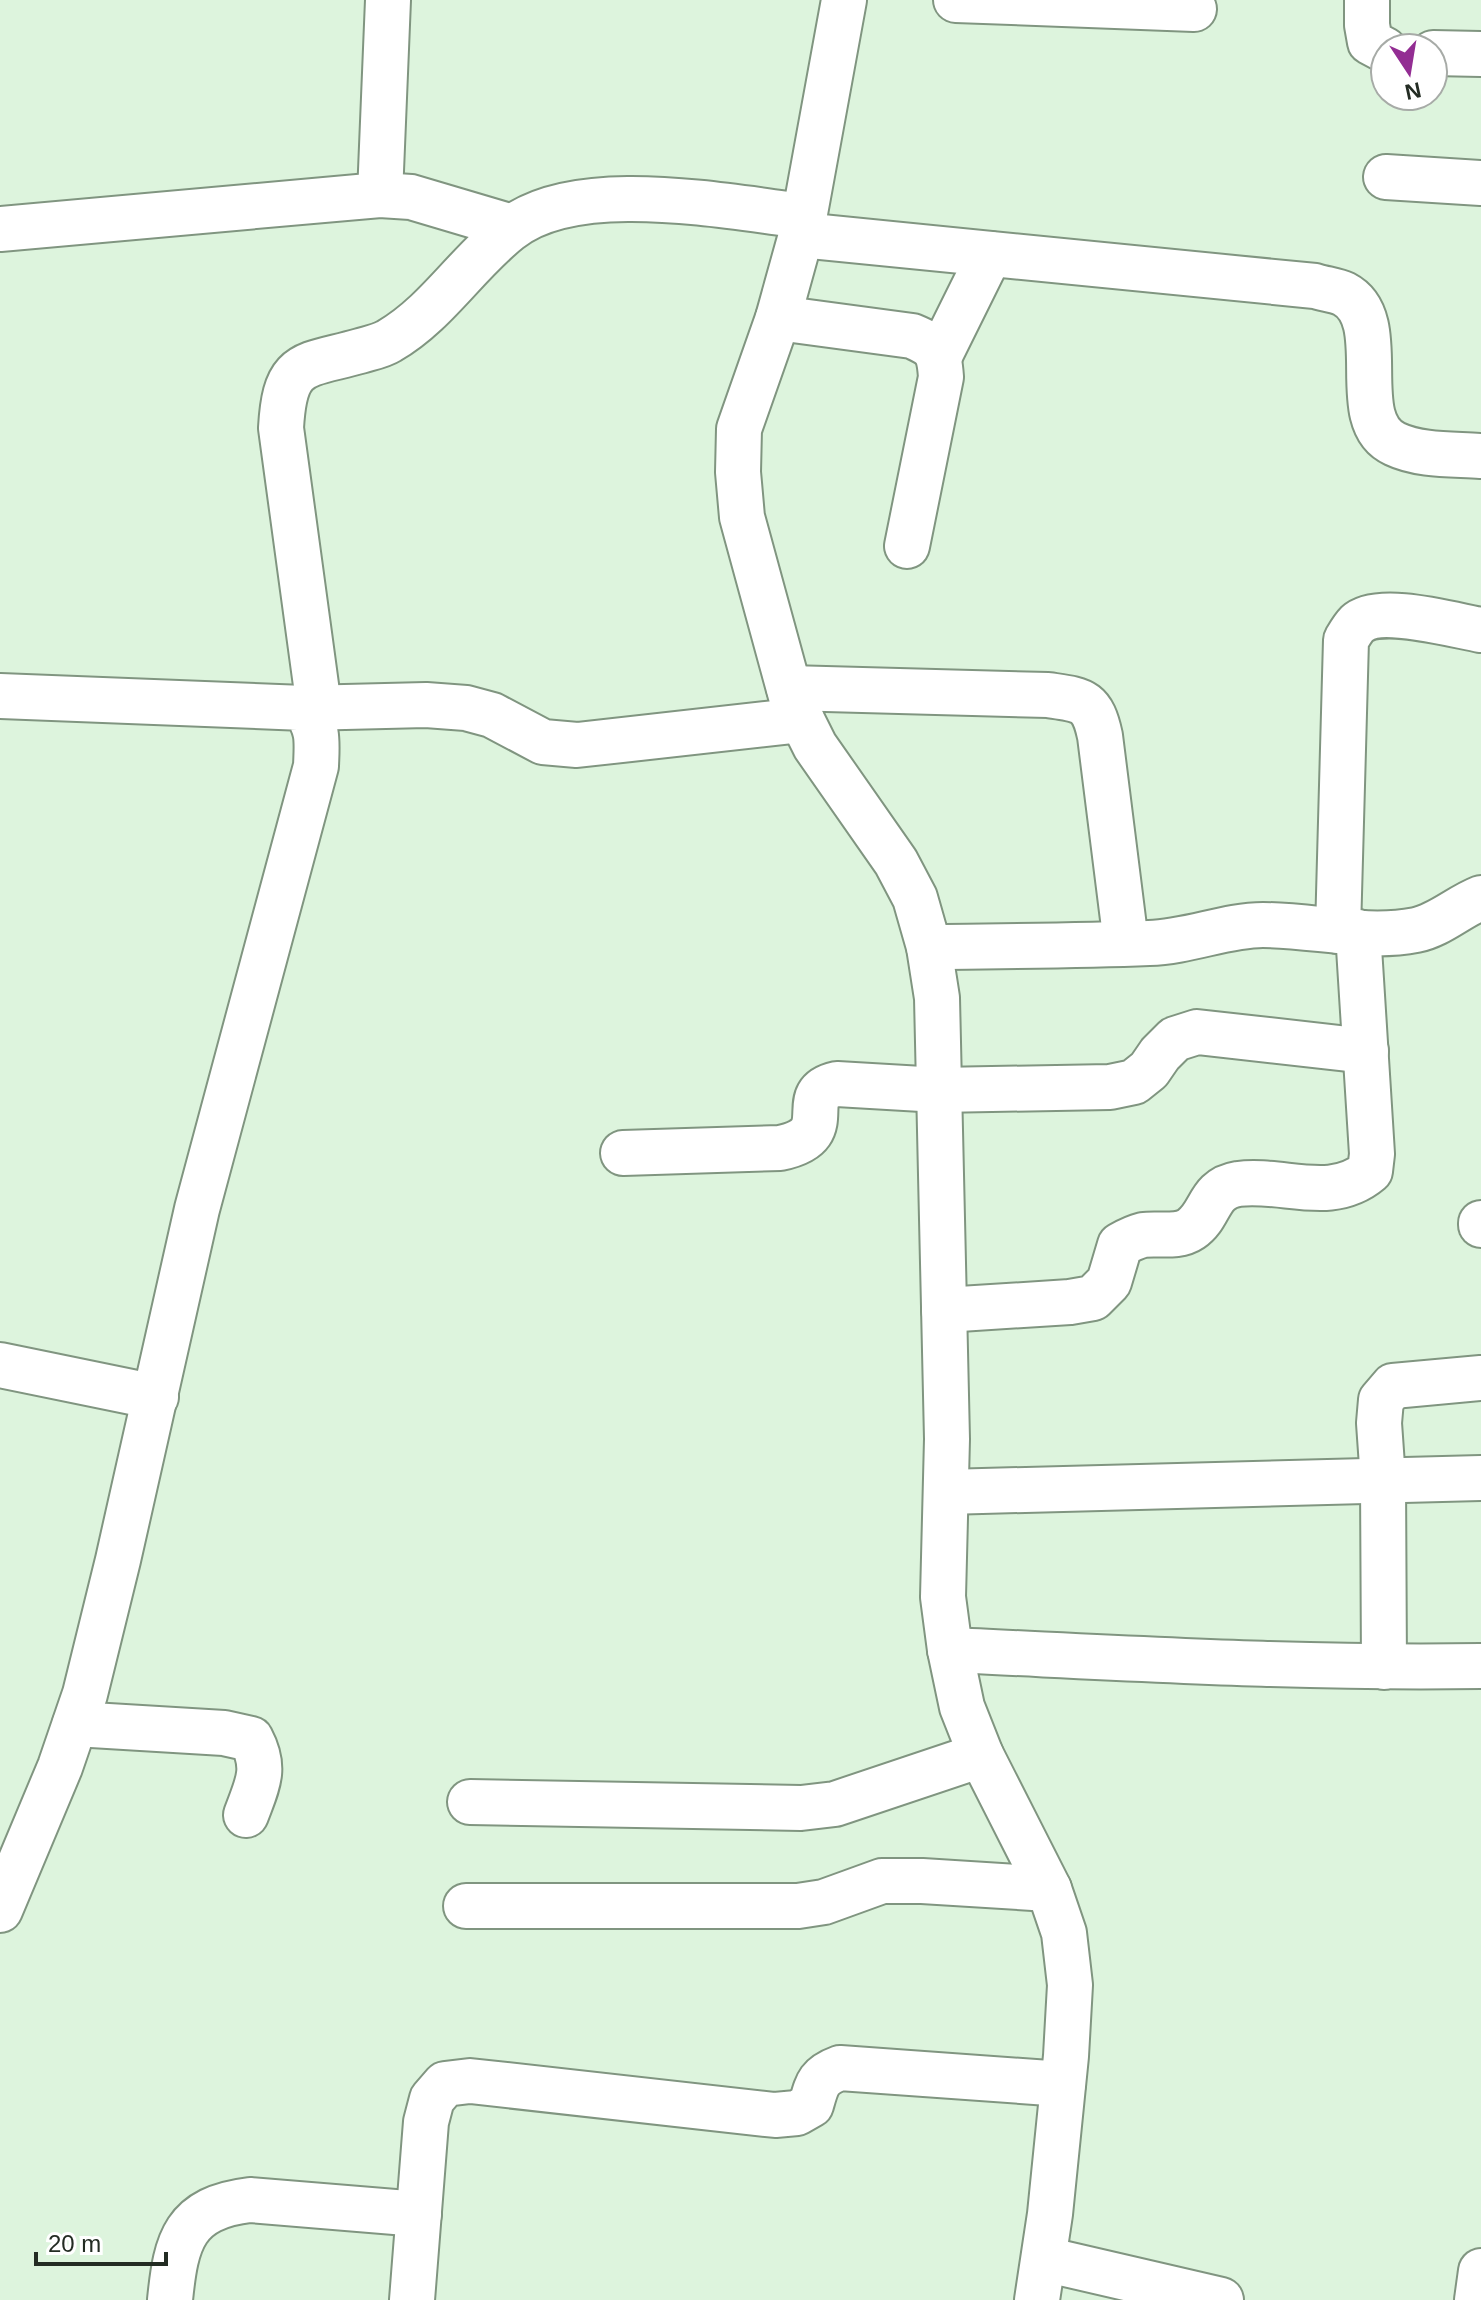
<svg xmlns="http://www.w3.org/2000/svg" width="1481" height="2300" font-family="Arial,sans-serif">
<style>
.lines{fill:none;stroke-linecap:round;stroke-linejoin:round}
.street-casing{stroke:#809580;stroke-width:48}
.street{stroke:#fff;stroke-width:44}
</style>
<rect width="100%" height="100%" fill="#ddf4dd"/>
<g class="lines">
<!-- street casing -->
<g class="street-casing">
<g id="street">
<polyline points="844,0 801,235 778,318 739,429 738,472 742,517 792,700 815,746 896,862 915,898 929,947 937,998 947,1439 943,1597 950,1650 962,1707 981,1755 1049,1889 1064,1933 1070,1985 1066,2056 1050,2214 1037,2300"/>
<polyline points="956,0 1194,9"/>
<polyline points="1367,0 1367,25 1370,42 1385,50"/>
<polyline points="1433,53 1481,54"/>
<polyline points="1386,177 1481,183"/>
<polyline points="380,195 388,0"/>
<polyline points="0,229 380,195 411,197 512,227"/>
<path d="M801 235 1315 286C1324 289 1336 290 1344 294 1394 320 1344 421 1395 444 1420 456 1454 454 1481 456"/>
<path d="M778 318 912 336C936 346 939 351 941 377L907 546"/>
<polyline points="939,357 990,254"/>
<path d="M789 688 1048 695C1082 700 1092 699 1100 736L1126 943"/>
<path d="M0 696 304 708C319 730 317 740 316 766L197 1209 118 1560 85 1694 60 1767 0 1910"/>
<path d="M319 707 281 428C285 359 303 367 360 351 370 348 381 346 389 341 436 314 466 264 509 230 576 176 725 207 805 216"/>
<polyline points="304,708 426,705 466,708 492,715 543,742 577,745 802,720"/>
<path d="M1338 931 1346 640C1349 635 1353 628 1357 624 1378 604 1453 625 1481 630"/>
<path d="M929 947C1003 946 1076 946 1149 943 1189 942 1226 925 1263 925 1314 925 1365 940 1416 930 1440 925 1458 907 1481 898"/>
<path d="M623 1153 780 1148C844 1135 791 1094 837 1084L939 1090 1110 1087 1134 1082 1149 1070 1160 1054 1175 1039 1197 1032 1366 1051"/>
<polyline points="1481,1223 1481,1225"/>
<path d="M944 1310 1070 1302 1093 1298 1109 1282 1120 1245C1127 1241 1135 1237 1143 1235 1158 1233 1178 1238 1191 1229 1212 1215 1207 1189 1238 1184 1284 1178 1331 1204 1370 1171L1372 1154 1358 932"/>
<polyline points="0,1365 156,1397"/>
<polyline points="946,1492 1481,1478"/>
<path d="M950 1650C1127 1658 1304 1669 1481 1666"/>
<polyline points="1384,1667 1383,1480 1379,1423 1381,1400 1393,1386 1481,1378"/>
<path d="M75 1724 224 1733 251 1739C267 1769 257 1785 246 1815"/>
<polyline points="470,1802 801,1808 835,1804 981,1755"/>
<polyline points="466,1906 798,1906 824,1902 882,1881 922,1881 1049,1889"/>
<polyline points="1044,2259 1221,2300"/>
<path d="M170 2300C176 2240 184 2208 250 2200L419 2214"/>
<path d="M412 2300 426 2122 432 2099 445 2084 470 2081 775 2115 797 2113 811 2105C817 2084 818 2076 840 2068L1063 2084"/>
<polyline points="1477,2300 1481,2271"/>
</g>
</g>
<!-- street -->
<use href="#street" class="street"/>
</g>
<!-- north arrow -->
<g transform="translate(1409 72) rotate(168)"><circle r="38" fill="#ffffff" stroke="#a7aba7" stroke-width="2"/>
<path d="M0-6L14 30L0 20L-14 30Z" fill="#932d93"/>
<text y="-12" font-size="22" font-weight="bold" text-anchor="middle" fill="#232c23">N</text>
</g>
<!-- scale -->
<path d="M36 2252v12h130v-12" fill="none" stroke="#232c23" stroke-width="4"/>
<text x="48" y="2252" font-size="24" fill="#232c23" stroke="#ffffff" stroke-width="6" paint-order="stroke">20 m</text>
</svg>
